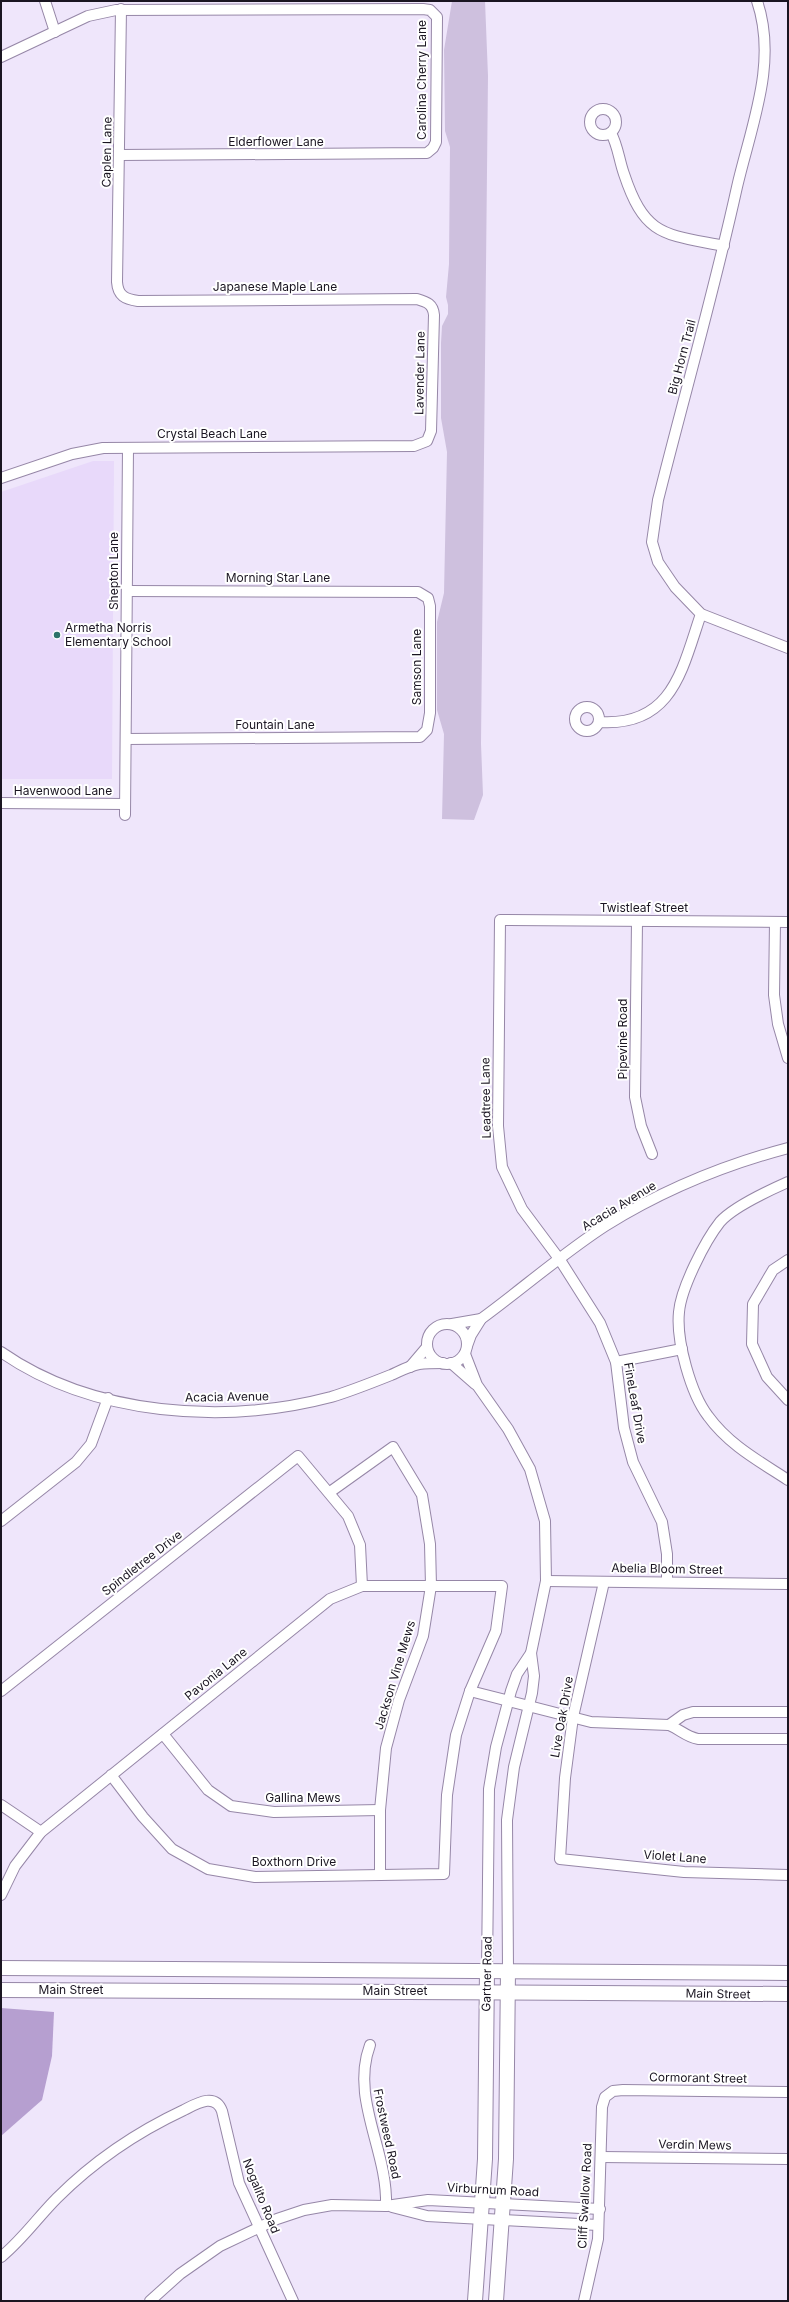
<svg xmlns="http://www.w3.org/2000/svg" width="789" height="2302" font-family="Inter,sans-serif">
<style>
.built{fill:#e8d9fa}
.green{fill:#cec0de}
.forest{fill:#b69fd0}
.lines{fill:none;stroke-linecap:round;stroke-linejoin:round}
.street-casing{stroke:#9687a7;stroke-width:12}
.secondary-casing{stroke:#9687a7;stroke-width:16}
.street{stroke:#fff;stroke-width:10}
.secondary{stroke:#fff;stroke-width:14}
.poi-dot{fill:#2d7469;stroke:#fff;stroke-width:1.5}
.labels{text-anchor:middle;stroke-width:4;stroke-linejoin:round;paint-order:stroke}
.street-label{font-size:12px;fill:#1a1521;stroke:#fff}
.poi-label{font-size:12px;fill:#1a1521;stroke:#fff;text-anchor:start}
</style>
<rect width="100%" height="100%" fill="#efe6fb"/>
<!-- built -->
<polygon class="built" points="93,461 114,461 112,779 1,779 1,492"/>
<!-- green -->
<polygon class="green" points="452,1 485,1 488,76 481,744 483,795 474,820 442,819 444,734 437,710 437,622 444,593 447,452 441,418 441,343 442,326 448,314 448,305 446,297 449,264 450,147 445,131 444,50"/>
<!-- forest -->
<polygon class="forest" points="1,2008 54,2012 52,2056 42,2100 1,2136"/>
<g class="lines">
<!-- street casing -->
<g class="street-casing">
<g id="street">
<polyline points="45,1 55,32"/>
<path d="M757 1C778 63 751 126 737 187 714 292 684 396 658 500L652 542 658 562 675 587 701 614 788 648"/>
<polyline points="1,57 88,16 116,10 423,9 430,10 437,17 436,142 433,148 427,153 120,155"/>
<circle cx="603" cy="122" r="13"/>
<path d="M611 133C618 146 619 160 624 174 645 237 664 234 724 246"/>
<path d="M1 478 72 454 103 448 414 446 427 441 431 431 434 315C433 304 427 302 417 299L138 301C125 299 118 296 117 282L121 9"/>
<circle cx="587" cy="719" r="12"/>
<path d="M599 722C673 727 682 669 701 614"/>
<polyline points="126,739 420,737 427,730 430,713 430,606 428,598 418,592 127,591"/>
<polyline points="1,803 125,804"/>
<polyline points="125,815 128,448"/>
<polyline points="637,921 635,1097 641,1126 652,1154"/>
<polyline points="775,922 774,995 778,1024 788,1058"/>
<path d="M788 1182C770 1190 733 1207 720 1222 705 1241 681 1288 679 1312 676 1341 691 1394 708 1416 729 1445 759 1461 788 1480"/>
<polyline points="788,1260 773,1270 753,1304 752,1344 767,1377 788,1400"/>
<polyline points="452,1324 481,1319"/>
<circle cx="447" cy="1344" r="20"/>
<path d="M467 1346 471 1335 481 1319C522 1289 562 1254 605 1226 661 1191 724 1165 788 1148"/>
<path d="M1 1352C93 1416 225 1425 331 1397 351 1391 371 1383 391 1375 400 1371 409 1366 419 1364 427 1363 435 1363 443 1363"/>
<polyline points="465,1354 477,1385 508,1429 530,1469 545,1521 546,1581 531,1653 517,1674 511,1691 496,1747 489,1789 487,1970"/>
<polyline points="616,1362 682,1349"/>
<polyline points="451,1363 475,1384"/>
<polyline points="410,1367 427,1347"/>
<polyline points="330,1492 393,1447 422,1495 430,1544 431,1586 423,1636 399,1700 386,1748 380,1810 380,1875"/>
<polyline points="1,1521 76,1462 91,1444 108,1398"/>
<polyline points="546,1581 788,1584"/>
<polyline points="604,1582 573,1717 565,1778 560,1859 684,1872 788,1875"/>
<polyline points="667,1582 667,1554 662,1522 633,1462 624,1428 616,1362 600,1323 560,1260 522,1209 502,1167 498,1126 500,920 788,922"/>
<polyline points="1,1691 298,1456 348,1516 360,1545 362,1586"/>
<path d="M470 1691 591 1722 669 1725C681 1730 685 1736 698 1739H788"/>
<polyline points="669,1725 683,1715 693,1712 788,1712"/>
<polyline points="163,1734 208,1790 231,1806 274,1812 380,1810"/>
<polyline points="1,1805 41,1832"/>
<polyline points="1,1895 15,1866 41,1832 330,1599 362,1586 502,1586 496,1631 470,1691 456,1735 447,1795 444,1874 255,1877 208,1869 172,1849 143,1817 111,1775"/>
<polyline points="508,1970 507,1820 514,1767 532,1693 534,1676 531,1653"/>
<path d="M370 2045C350 2099 388 2150 386 2206"/>
<polyline points="601,2157 788,2159"/>
<polyline points="392,2207 427,2216 598,2225"/>
<path d="M1 2257C22 2240 38 2217 57 2198 94 2161 137 2132 184 2110 196 2104 215 2092 222 2111L239 2183 293 2301"/>
<polyline points="150,2301 180,2274 220,2246 277,2219 304,2210 332,2205 386,2206 428,2200 600,2209"/>
<polyline points="584,2301 598,2239 602,2107 605,2097 613,2091 623,2090 788,2092"/>
</g>
</g>
<!-- secondary casing -->
<g class="secondary-casing">
<g id="secondary">
<polyline points="1,1968 788,1973"/>
<polyline points="1,1990 788,1994"/>
<polyline points="475,2301 485,2159 487,1970"/>
<polyline points="496,2301 506,2159 508,1970"/>
</g>
</g>
<!-- street -->
<use href="#street" class="street"/>
<!-- secondary -->
<use href="#secondary" class="secondary"/>
</g>
<!-- markers -->
<circle class="poi-dot" cx="57" cy="635" r="4"/>
<g class="labels">
<!-- street labels -->
<g class="street-label">
<text transform="translate(422 80) rotate(-90)" y="4">Carolina Cherry Lane</text>
<text x="276" y="146">Elderflower Lane</text>
<text transform="translate(107 152) rotate(-89)" y="4">Caplen Lane</text>
<text x="275" y="291">Japanese Maple Lane</text>
<text transform="translate(682 357) rotate(-75)" y="4">Big Horn Trail</text>
<text transform="translate(420 373) rotate(-89)" y="4">Lavender Lane</text>
<text x="212" y="438">Crystal Beach Lane</text>
<text transform="translate(114 571) rotate(-90)" y="4">Shepton Lane</text>
<text x="278" y="582">Morning Star Lane</text>
<text transform="translate(417 667) rotate(-90)" y="4">Samson Lane</text>
<text x="275" y="729">Fountain Lane</text>
<text x="63" y="795">Havenwood Lane</text>
<text x="644" y="912">Twistleaf Street</text>
<text transform="translate(623 1039) rotate(-90)" y="4">Pipevine Road</text>
<text transform="translate(486 1098) rotate(-91)" y="4">Leadtree Lane</text>
<text transform="translate(619 1206) rotate(-31)" y="4">Acacia Avenue</text>
<text transform="translate(227 1397) rotate(-1)" y="4">Acacia Avenue</text>
<text transform="translate(635 1403) rotate(80)" y="4">FineLeaf Drive</text>
<text transform="translate(142 1563) rotate(-38)" y="4">Spindletree Drive</text>
<text transform="translate(667 1569) rotate(1)" y="4">Abelia Bloom Street</text>
<text transform="translate(216 1674) rotate(-39)" y="4">Pavonia Lane</text>
<text transform="translate(395 1675) rotate(-73)" y="4">Jackson Vine Mews</text>
<text transform="translate(562 1717) rotate(-80)" y="4">Live Oak Drive</text>
<text x="303" y="1802">Gallina Mews</text>
<text transform="translate(675 1857) rotate(4)" y="4">Violet Lane</text>
<text x="294" y="1866">Boxthorn Drive</text>
<text transform="translate(487 1974) rotate(-89)" y="4">Gartner Road</text>
<text x="71" y="1994">Main Street</text>
<text x="395" y="1995">Main Street</text>
<text transform="translate(718 1994) rotate(1)" y="4">Main Street</text>
<text transform="translate(698 2078) rotate(1)" y="4">Cormorant Street</text>
<text transform="translate(387 2134) rotate(78)" y="4">Frostweed Road</text>
<text transform="translate(695 2145) rotate(1)" y="4">Verdin Mews</text>
<text transform="translate(493 2190) rotate(3)" y="4">Virburnum Road</text>
<text transform="translate(261 2196) rotate(68)" y="4">Nogalito Road</text>
<text transform="translate(585 2196) rotate(-87)" y="4">Cliff Swallow Road</text>
</g>
<!-- poi labels -->
<g class="poi-label">
<text x="65" y="632">Armetha Norris<tspan x="65" dy="14">Elementary School</tspan></text>
</g>
</g>
<!-- border -->
<rect width="789" height="2302" fill="none" stroke="#1a1521" stroke-width="4"/>
</svg>
